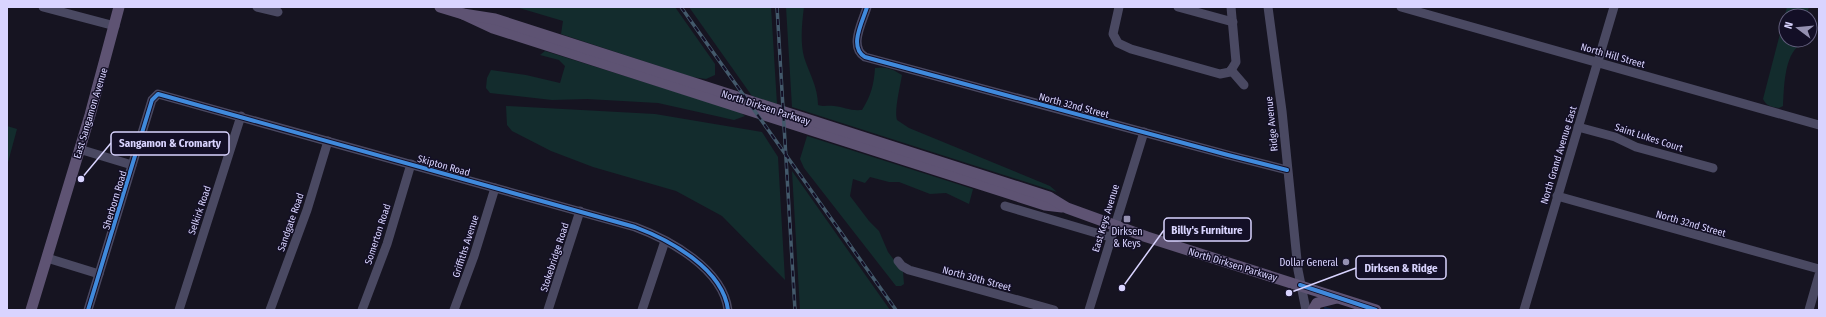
<svg xmlns="http://www.w3.org/2000/svg" width="1826" height="317" font-family="'Fira Sans Condensed',sans-serif">
<style>
.green{fill:#132c2d}
.lines{fill:none;stroke-linecap:round;stroke-linejoin:round}
.stream{stroke:#0d2144;stroke-width:2}
.minor{stroke:#4a4962;stroke-width:9}
.major{stroke:#5e5373;stroke-width:11}
.rail-casing{stroke:#43596b;stroke-width:3.5}
.rail{stroke:#130f26;stroke-width:2;stroke-dasharray:6;stroke-linecap:butt}
.cycleway-casing{stroke:#130f26;stroke-width:6}
.cycleway{stroke:#408adc;stroke-width:4}
.poi-dot{fill:#9591b1;stroke:#130f26;stroke-width:1.5}
.labels{text-anchor:middle;stroke-width:3;stroke-linejoin:round;paint-order:stroke}
.street-label{font-size:10px;fill:#d9d4ff;stroke:#130f26}
.poi-label{font-size:10px;fill:#d9d4ff;stroke:#130f26}
.leader{fill:none;stroke:#d9d4ff;stroke-width:1.5}
.callout-dot{fill:#d9d4ff;stroke:#130f26;stroke-width:1.5}
.callout{fill:#130f26;stroke:#d9d4ff;stroke-width:1.5}
.callout-label{font-size:11px;text-anchor:middle;font-weight:bold;fill:#d9d4ff}
</style>
<rect width="100%" height="100%" fill="#161421"/>
<!-- green -->
<g class="green">
<polygon points="516,7 675,7 715,64 715,75 706,79 692,77 561,34 563,21"/>
<polygon points="689,7 771,7 777,104 752,96"/>
<path d="M786 7H804C802 22 800 42 804 57 809 73 818 87 818 105 825 107 827 105 834 106 845 107 849 111 862 110 871 96 874 84 875 68 885 66 893 69 902 75 900 87 894 111 897 120L909 128 1050 186 1057 192 792 107Z"/>
<path d="M1787 7H1809L1806 16H1786V40H1800V45C1784 55 1784 89 1783 106L1779 108C1772 107 1766 106 1763 99Z"/>
<polygon points="545,51 740,112 745,116 734,120 658,103 587,99 552,100 490,93 486,88 487,78 491,70 526,75 560,83 565,66 559,60 540,55"/>
<polygon points="506,106 655,114 762,132 778,157 785,280 722,216 676,191 593,167 551,151 512,131 507,125"/>
<polygon points="7,126 17,129 7,166"/>
<polygon points="807,136 973,189 969,204 946,193 930,194 899,182 889,182 870,177 865,183 853,179 850,196 869,221 879,231 888,252 903,272 904,284 901,286 896,286 804,168 800,159"/>
<polygon points="792,171 890,310 800,310"/>
</g>
<g class="lines">
<!-- stream -->
<polyline class="stream" points="1325,308 1333,310"/>
<!-- minor -->
<g class="minor">
<polyline points="43,7 115,26"/>
<polyline points="257,7 278,12"/>
<path d="M867 7C863 21 848 47 865 57L1228 155 1287 170"/>
<polyline points="1119,7 1113,34 1118,43 1131,49 1220,74 1230,72 1236,62 1231,7"/>
<polyline points="1178,7 1233,22"/>
<polyline points="1268,7 1282,111 1298,270 1306,310"/>
<polyline points="1401,7 1819,125"/>
<polyline points="1231,70 1244,85"/>
<polyline points="1578,127 1615,137 1636,147 1713,168"/>
<polyline points="79,149 132,165"/>
<polyline points="1557,196 1819,269"/>
<polyline points="1005,206 1110,237"/>
<polyline points="47,258 99,274"/>
<polyline points="898,261 902,266 909,270 1054,310"/>
<path d="M88 310 152 100 158 94 635 227C670 240 723 269 728 310"/>
<polyline points="179,310 241,116"/>
<polyline points="270,310 307,210 328,141"/>
<polyline points="362,310 387,244 411,164"/>
<polyline points="454,310 474,256 495,188"/>
<polyline points="548,310 580,211"/>
<polyline points="642,310 665,241"/>
<polyline points="1089,310 1144,132"/>
<polyline points="1524,310 1614,7"/>
<polyline points="1809,310 1819,275"/>
</g>
<!-- major -->
<g class="major">
<polyline points="440,7 463,14 493,28 1045,205 1062,207"/>
<polyline points="463,14 495,19 1049,197 1067,208 1147,237 1376,310"/>
<polyline points="31,310 90,115 119,7"/>
<polyline points="1313,310 1317,303 1337,298"/>
</g>
<!-- rail casing -->
<g class="rail-casing">
<g id="rail">
<polyline points="681,7 896,310"/>
<polyline points="777,7 795,310"/>
</g>
</g>
<!-- rail -->
<use href="#rail" class="rail"/>
<!-- cycleway casing -->
<g class="cycleway-casing">
<g id="cycleway">
<path d="M867 7C863 21 848 47 865 57L1228 155 1287 170"/>
<polyline points="1300,285 1376,310"/>
<path d="M88 310 152 100 158 94 635 227C670 240 723 269 728 310"/>
</g>
</g>
<!-- cycleway -->
<use href="#cycleway" class="cycleway"/>
</g>
<!-- markers -->
<g class="poi-dot">
<rect x="1123" y="215" width="8" height="8" rx="2"/>
<circle cx="1346" cy="262" r="4"/>
</g>
<g class="labels">
<!-- street labels -->
<g class="street-label">
<text transform="translate(1613 55) rotate(16)" y="4">North Hill Street</text>
<text transform="translate(1074 105) rotate(15)" y="4">North 32nd Street</text>
<text transform="translate(766 107) rotate(18)" y="4">North Dirksen Parkway</text>
<text transform="translate(90 113) rotate(-73)" y="4">East Sangamon Avenue</text>
<text transform="translate(1271 124) rotate(-96)" y="4">Ridge Avenue</text>
<text transform="translate(1649 137) rotate(18)" y="4">Saint Lukes Court</text>
<text transform="translate(1558 155) rotate(-73)" y="4">North Grand Avenue East</text>
<text transform="translate(444 165) rotate(16)" y="4">Skipton Road</text>
<text transform="translate(114 200) rotate(-73)" y="4">Sherborn Road</text>
<text transform="translate(199 210) rotate(-71)" y="4">Selkirk Road</text>
<text transform="translate(1105 218) rotate(-73)" y="4">East Keys Avenue</text>
<text transform="translate(290 222) rotate(-71)" y="4">Sandgate Road</text>
<text transform="translate(1691 223) rotate(16)" y="4">North 32nd Street</text>
<text transform="translate(377 234) rotate(-72)" y="4">Somerton Road</text>
<text transform="translate(465 246) rotate(-72)" y="4">Griffiths Avenue</text>
<text transform="translate(554 257) rotate(-72)" y="4">Stokebridge Road</text>
<text transform="translate(1233 264) rotate(17)" y="4">North Dirksen Parkway</text>
<text transform="translate(977 278) rotate(15)" y="4">North 30th Street</text>
</g>
<!-- poi labels -->
<g class="poi-label">
<text x="1127" y="235">Dirksen<tspan x="1127" dy="12">&amp; Keys</tspan></text>
<text x="1338" y="266" text-anchor="end">Dollar General</text>
</g>
</g>
<!-- callouts -->
<path class="leader" d="M81 179L111 143M1122 288L1164 230M1289 293L1356 268"/>
<g class="callout-dot">
<circle cx="81" cy="179" r="4"/>
<circle cx="1122" cy="288" r="4"/>
<circle cx="1289" cy="293" r="4"/>
</g>
<g class="callout">
<rect x="111" y="132" width="118" height="23" rx="4"/>
<rect x="1164" y="218" width="87" height="23" rx="4"/>
<rect x="1356" y="256" width="90" height="23" rx="4"/>
</g>
<g class="callout-label">
<text x="170" y="147">Sangamon &amp; Cromarty</text>
<text x="1207" y="234">Billy's Furniture</text>
<text x="1401" y="272">Dirksen &amp; Ridge</text>
</g>
<!-- border -->
<rect width="1826" height="317" fill="none" stroke="#d9d4ff" stroke-width="16"/>
<!-- north arrow -->
<g transform="translate(1798 28) rotate(286)"><circle r="19" fill="#130f26" stroke="#625e7d"/>
<path d="M0-3L7 15L0 10L-7 15Z" fill="#9591b1"/>
<text y="-6" font-size="11" font-weight="bold" text-anchor="middle" fill="#d9d4ff">N</text>
</g>
</svg>
